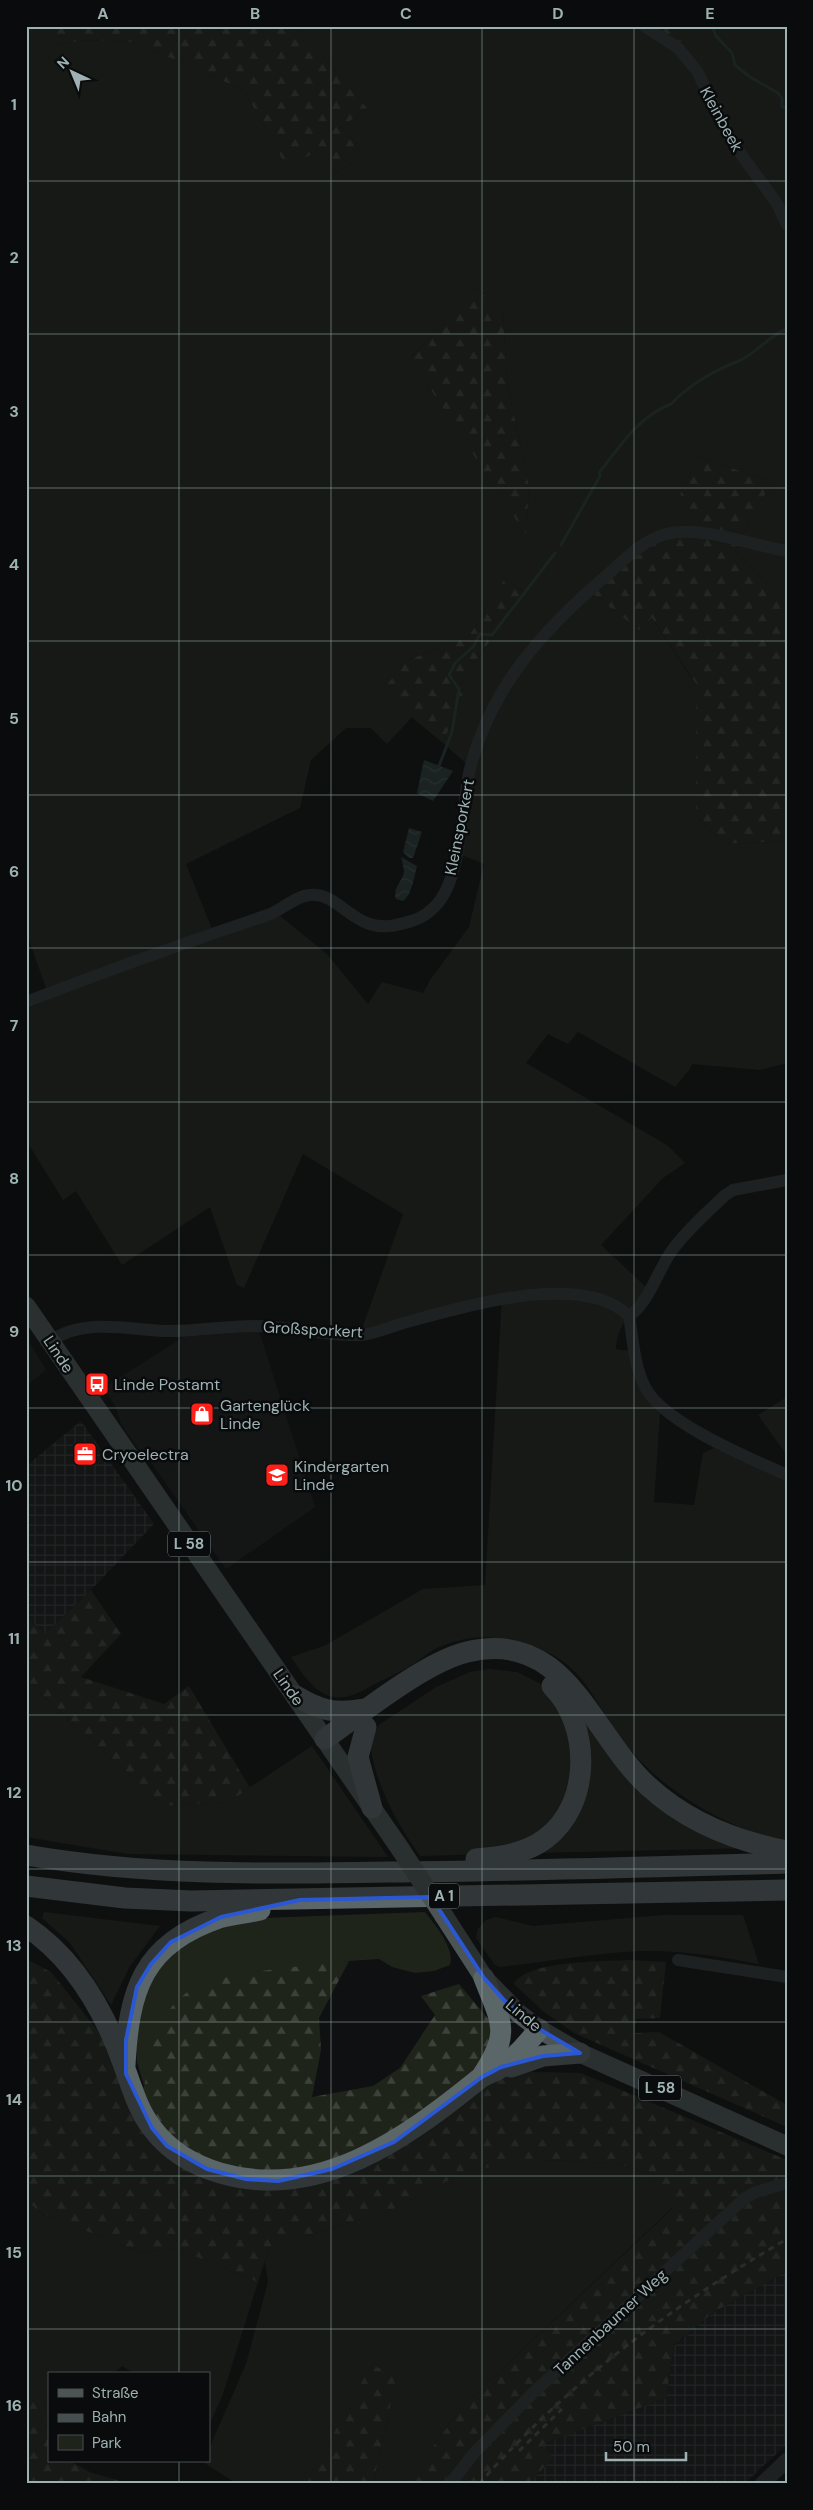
<svg xmlns="http://www.w3.org/2000/svg" width="813" height="2510" font-family="'DM Sans',sans-serif">
<style>
.built{fill:#1b1d1e}
.industrial{fill:url(#industrial-grid)}
.green{fill:#1f241b;fill-rule:evenodd}
.forest{fill:url(#forest-firs)}
.water{fill:url(#water-waves)}
.lines{fill:none;stroke-linecap:round;stroke-linejoin:round}
.stream{stroke:#283a37;stroke-width:3}
.minor{stroke:#303536;stroke-width:12}
.tertiary{stroke:#303536;stroke-width:15}
.primary{stroke:#4c5455;stroke-width:19}
.motorway{stroke:#5b6668;stroke-width:21}
.rail{stroke:#474e4f;stroke-width:3;stroke-dasharray:6 5;stroke-linecap:butt}
.primary-bridge{stroke:#4c5455;stroke-width:19}
.marked{fill:none;stroke:#2a58d4;stroke-width:4;stroke-linejoin:round}
.grid{fill:none;stroke:#9fb2b3;stroke-width:1;stroke-opacity:0.55}
.labels{text-anchor:middle;stroke-width:5;stroke-linejoin:round;paint-order:stroke}
.shield{fill:#0a0b0c;stroke:#728081;stroke-width:1}
.shield-label{font-size:15px;font-weight:bold;fill:#9fb2b3}
.street-label{font-size:16px;fill:#9fb2b3;stroke:#0a0b0c}
.poi-label{font-size:16px;fill:#9fb2b3;stroke:#0a0b0c;text-anchor:start}
.neatline{fill:none;stroke:#9fb2b3;stroke-width:2}
.grid-label{font-size:16px;text-anchor:middle;font-weight:bold;fill:#9fb2b3}
</style>
<defs>
<pattern id="industrial-grid" width="8" height="8" patternUnits="userSpaceOnUse" patternTransform="scale(1.25)"><rect width="8" height="8" fill="#1b1d1e"/><path d="M0 4h8M4 0v8" fill="none" stroke="#393b3c"/></pattern>
<pattern id="forest-firs" width="22" height="20" patternUnits="userSpaceOnUse" patternTransform="scale(1.25)"><rect width="22" height="20" fill="#1f241b"/><path d="M5 1l3.5 6h-7zM16 11l3.5 6h-7z" fill="#3c413a"/></pattern>
<pattern id="water-waves" width="16" height="10" patternUnits="userSpaceOnUse" patternTransform="scale(1.25)"><rect width="16" height="10" fill="#283a37"/><path d="M0 5q4-4 8 0t8 0" fill="none" stroke="#445452"/></pattern>
</defs>
<rect width="100%" height="100%" fill="#0f1011"/>
<!-- built -->
<g class="built">
<polygon points="259,1331 315,1507 226,1569 148,1458 145,1459 121,1424 115,1405 103,1388 184,1337"/>
<polygon points="26,1337 46,1370 26,1386"/>
</g>
<!-- industrial -->
<g class="industrial">
<polygon points="81,1421 154,1524 91,1590 45,1634 26,1616 26,1466"/>
<polygon points="787,2271 787,2444 744,2484 528,2484 553,2458 542,2444 666,2398 674,2346 714,2312"/>
</g>
<!-- green -->
<g class="green">
<path d="M26 26H41L56 45 85 40 134 42 244 90 287 167 312 154 334 175 363 154 341 128 367 108 303 33 287 26H647L678 45 664 26H787V601L735 552 759 503 773 483 699 456 680 494 706 531C687 529 667 529 650 538 636 545 624 559 612 569 545 623 494 681 469 765L473 766C498 686 531 648 590 592L639 629 652 618 696 685V815L724 844 787 841V1063L760 1070 692 1064 689 1070 675 1087 578 1032 568 1044 548 1034 526 1063 667 1145 685 1163 663 1178 601 1245 646 1287C637 1309 616 1324 616 1349L629 1351C634 1380 639 1392 660 1413L654 1502 694 1505 703 1453 714 1448 784 1478 787 1473V1842C728 1830 658 1788 622 1740 588 1694 585 1661 523 1643 493 1634 464 1635 435 1649 427 1653 421 1660 413 1664 401 1672 386 1678 373 1685 362 1691 347 1700 334 1697 314 1694 301 1671 291 1657L324 1646 423 1589 485 1585 502 1297 362 1329 403 1214 303 1154 244 1288 237 1285 210 1207 122 1265 76 1191 63 1200 26 1140V1009L50 999 26 932V446L28 444 26 443ZM477 288 503 313 507 382 529 486 526 534 410 358ZM505 578 524 592 457 689 463 694 443 743 469 766 462 823 455 852 484 864 469 927 430 980 423 993 382 982 368 1004 327 954 280 916 216 939 186 864 300 808 311 760 346 728H371L387 744 412 717 388 697 385 687 406 661 469 636Z"/>
<polygon points="787,1397 787,1455 758,1415"/>
<path d="M490 1653C573 1657 581 1724 630 1774 666 1811 708 1833 757 1848L533 1853C554 1841 569 1827 579 1805 586 1792 586 1775 586 1760 585 1701 543 1652 480 1659 439 1664 382 1711 346 1735L343 1731C388 1701 434 1660 490 1653Z"/>
<path d="M489 1669 517 1672 543 1685 574 1739 568 1802 545 1833 489 1854 420 1856C398 1825 378 1789 371 1751L365 1748 379 1725 436 1687 470 1672Z"/>
<polygon points="26,1680 163,1806 228,1802 312,1746 388,1857 128,1854 26,1837"/>
<polygon points="44,1912 160,1926 130,1966 111,2005 70,1943 42,1918"/>
<path d="M425 1912C435 1925 455 1948 450 1965L434 1971 415 1973 392 1967 379 1959 349 1961 247 1974 192 1989 145 2089 137 2062 135 2036 139 2006 163 1960 203 1933 262 1918Z"/>
<path d="M665 1915H743L759 1964C720 1956 680 1950 641 1951 594 1953 547 1962 500 1967L495 1965 476 1938 478 1929 486 1920 496 1917 533 1926Z"/>
<polygon points="545,2160 615,2163 654,2175 672,2208 463,2406 405,2484 373,2484 397,2375 371,2366 306,2484 237,2484 203,2462 209,2461 209,2449 246,2364 268,2282 265,2263 270,2247 391,2210 469,2170"/>
<polygon points="26,2200 41,2213 139,2252 177,2249 258,2282 222,2397 209,2425 209,2374 135,2374 122,2366 113,2374 49,2374 47,2426 26,2389"/>
</g>
<!-- forest -->
<g class="forest">
<polygon points="41,26 287,26 303,33 367,108 341,128 363,154 334,175 312,154 287,168 244,90 134,42 85,40 56,45"/>
<polygon points="647,26 688,26 690,29 678,45"/>
<polygon points="477,288 503,313 507,382 529,486 526,535 410,358"/>
<polygon points="699,456 773,483 759,503 735,552 787,601 787,841 724,844 696,815 696,684 652,618 639,630 593,594 650,538 705,530 680,494"/>
<polygon points="505,578 524,592 457,689 463,694 443,743 387,697 385,687 406,661 469,636"/>
<polygon points="91,1590 121,1634 81,1677 164,1704 189,1686 250,1788 228,1802 163,1806 26,1680 26,1616 45,1634"/>
<path d="M26 1959 51 1972 144 2088C148 2071 148 2053 154 2036 159 2020 177 1998 192 1989 222 1971 310 1966 349 1961L319 2018 321 2050 312 2097 373 2086 400 2068 435 2015 421 1996 459 1984 533 2072 581 2073 787 2160V2271L714 2312 674 2345 666 2398 543 2444 553 2458 528 2484H405L463 2406 672 2209 654 2175 615 2163 546 2160 469 2170 391 2210 270 2247 258 2282 177 2249 139 2252 41 2213 26 2200Z"/>
<path d="M628 1960 666 1962 660 2018 636 2019 635 2033 659 2032 787 2105V2127L574 2033 544 2012 514 1984C526 1960 603 1962 628 1960Z"/>
<polygon points="371,2365 397,2375 373,2484 306,2484"/>
<polygon points="26,2389 49,2429 49,2461 69,2461 92,2473 131,2484 26,2484"/>
</g>
<!-- water -->
<g class="water">
<polygon points="424,760 453,771 433,801 417,793"/>
<polygon points="409,828 422,832 413,858 409,858 403,852"/>
<path d="M401 857 417 866C414 877 412 894 403 901L396 899C392 887 404 881 404 870 403 866 402 861 401 857Z"/>
</g>
<g class="lines">
<!-- stream -->
<g class="stream">
<polyline points="712,26 716,36 732,53 735,65 750,77 778,93 782,98 782,107 787,107"/>
<path d="M561 545 600 476 599 473C620 446 639 416 671 404 690 384 717 369 739 361 756 354 769 335 787 329"/>
<polyline points="439,766 452,732 459,689 449,675 455,663 473,647 480,634 492,635 555,553"/>
</g>
<!-- minor -->
<g class="minor">
<polyline points="644,26 678,48 697,71 732,142 776,202 787,225"/>
<path d="M26 1002C106 971 187 942 268 915 282 910 295 896 310 895 343 892 354 939 404 923 414 921 424 917 431 910 463 885 461 806 470 769 491 686 544 629 607 575 624 560 643 540 666 534 701 525 750 545 787 551"/>
<path d="M629 1316C649 1303 658 1269 673 1249 688 1229 707 1213 724 1196L733 1190 787 1180"/>
<path d="M50 1341C84 1318 125 1329 164 1331 194 1332 224 1326 254 1326 289 1326 325 1336 360 1335 375 1334 392 1326 407 1322 463 1307 583 1270 629 1316 633 1339 634 1366 645 1387 662 1422 751 1459 787 1475"/>
<polyline points="678,1960 787,1977"/>
<polyline points="450,2484 475,2452 534,2392 745,2198 756,2192 787,2183"/>
</g>
<!-- tertiary -->
<polyline class="tertiary" points="762,2484 787,2460"/>
<!-- primary -->
<g class="primary">
<polyline points="26,1306 401,1850"/>
<polyline points="444,1916 484,1978 518,2013 539,2029 580,2053 787,2146"/>
</g>
<!-- motorway -->
<g class="motorway">
<path d="M296 1696C321 1711 335 1714 364 1709"/>
<polyline points="366,1727 358,1757 372,1808"/>
<path d="M325 1739C362 1713 425 1662 467 1652 567 1628 590 1733 648 1786 687 1822 735 1841 787 1851"/>
<path d="M26 1855C147 1876 267 1874 389 1872 521 1871 654 1867 787 1863"/>
<path d="M476 1859C499 1857 525 1854 545 1839 592 1805 591 1725 552 1686"/>
<polyline points="26,1886 125,1898 191,1901 787,1890"/>
<path d="M26 1926C75 1959 105 2012 124 2066 132 2088 138 2110 152 2128 169 2151 193 2165 220 2173 319 2202 406 2138 479 2079 486 2074 495 2072 502 2067 517 2056 528 2043 539 2029"/>
<path d="M125 2065C129 1991 142 1944 219 1918 232 1914 247 1913 260 1910"/>
<polyline points="511,2067 543,2056 580,2053"/>
<path d="M482 2076C511 2032 502 2024 484 1978"/>
</g>
<!-- rail -->
<g class="rail">
<polyline points="519,2451 562,2409"/>
<path d="M479 2484C570 2381 669 2308 787 2239"/>
</g>
<!-- primary-bridge -->
<polyline class="primary-bridge" points="401,1850 444,1916"/>
</g>
<!-- marked area -->
<path d="M0 0H813V2510H0ZM431 1897 484 1978 505 2001 539 2029 580 2053 543 2056 501 2067 482 2077 394 2142 332 2169 278 2181 246 2179 207 2169 167 2146 152 2128 126 2074V2040L137 1987 151 1964 171 1942 221 1917 300 1900Z" fill="#0f1011" fill-opacity=".55" fill-rule="evenodd"/>
<path class="marked" d="M431 1897 484 1978 505 2001 539 2029 580 2053 543 2056 501 2067 482 2077 394 2142 332 2169 278 2181 246 2179 207 2169 167 2146 152 2128 126 2074V2040L137 1987 151 1964 171 1942 221 1917 300 1900Z"/>
<!-- grid -->
<path class="grid" d="M179 26V2374M331 26V2484M482 26V2484M634 26V2484M26 181H787M26 334H787M26 488H787M26 641H787M26 795H787M26 948H787M26 1102H787M26 1255H787M26 1408H787M26 1562H787M26 1715H787M26 1869H787M26 2022H787M26 2176H787M26 2329H787M179 2461V2484"/>
<!-- icons -->
<defs>
<g id="bus-square" transform="scale(1.25)"><rect x="-9" y="-9" width="18" height="18" rx="4" fill="#ff2119" stroke="#0a0b0c"/><path d="M-5-6H5V4H4V6H2V4H-2V6H-4V4H-5ZM-3.5-4V0h7V-4ZM-3.5 1.2v1.5H-2V1.2ZM2 1.2v1.5H3.5V1.2Z" fill="#fff"/></g>
<g id="shop-square" transform="scale(1.25)"><rect x="-9" y="-9" width="18" height="18" rx="4" fill="#ff2119" stroke="#0a0b0c"/><path d="M-5-2.5h2.3a2.7 3.5 0 0 1 5.4 0H5L5.5 6h-11ZM-1.5-2.5h3a1.5 2.3 0 0 0-3 0Z" fill="#fff"/></g>
<g id="office-square" transform="scale(1.25)"><rect x="-9" y="-9" width="18" height="18" rx="4" fill="#ff2119" stroke="#0a0b0c"/><path d="M-6-3h4V-5.5h4V-3h4V5H-6ZM-1-4.5V-3h2v-1.5ZM-6 0V1H6V0Z" fill="#fff"/></g>
<g id="school-square" transform="scale(1.25)"><rect x="-9" y="-9" width="18" height="18" rx="4" fill="#ff2119" stroke="#0a0b0c"/><path d="M0-5L7-2L0 1L-7-2ZM-4 1L0 2.5L4 1V4Q0 6-4 4Z" fill="#fff"/></g>
</defs>
<g fill-rule="evenodd">
<use href="#bus-square" x="97" y="1384"/>
<use href="#shop-square" x="202" y="1414"/>
<use href="#office-square" x="85" y="1454"/>
<use href="#school-square" x="277" y="1475"/>
</g>
<g class="labels">
<!-- shield labels -->
<g class="shield">
<rect x="168" y="1531.5" width="42" height="25" rx="4"/>
<rect x="429" y="1883.5" width="30" height="25" rx="4"/>
<rect x="639" y="2075.5" width="42" height="25" rx="4"/>
</g>
<g class="shield-label">
<text x="189" y="1549">L 58</text>
<text x="444" y="1901">A 1</text>
<text x="660" y="2093">L 58</text>
</g>
<!-- street labels -->
<g class="street-label">
<text transform="translate(722 119) rotate(61)" y="6">Kleinbeek</text>
<text transform="translate(459 827) rotate(-79)" y="6">Kleinsporkert</text>
<text transform="translate(313 1329) rotate(3)" y="6">Großsporkert</text>
<text transform="translate(59 1354) rotate(56)" y="6">Linde</text>
<text transform="translate(289 1687) rotate(55)" y="6">Linde</text>
<text transform="translate(524 2015) rotate(40)" y="6">Linde</text>
<text transform="translate(610 2322) rotate(-43)" y="6">Tannenbaumer Weg</text>
</g>
<!-- poi labels -->
<g class="poi-label">
<text x="114" y="1390">Linde Postamt</text>
<text x="220" y="1411">Gartenglück<tspan x="220" dy="18">Linde</tspan></text>
<text x="102" y="1460">Cryoelectra</text>
<text x="294" y="1472">Kindergarten<tspan x="294" dy="18">Linde</tspan></text>
</g>
</g>
<!-- border -->
<rect width="813" height="2510" fill="none" stroke="#0a0b0c" stroke-width="55"/>
<!-- legend -->
<rect x="48" y="2372" width="162" height="90" fill="#0a0b0c" stroke="#464e4f"/>
<rect x="58" y="2389" width="25" height="8" fill="#4c5455" stroke="#464e4f"/>
<text x="92" y="2398" font-size="15" fill="#9fb2b3">Straße</text>
<rect x="58" y="2414" width="25" height="8" fill="#474e4f" stroke="#464e4f"/>
<text x="92" y="2422" font-size="15" fill="#9fb2b3">Bahn</text>
<rect x="58" y="2435" width="25" height="15" fill="#1f241b" stroke="#464e4f"/>
<text x="92" y="2448" font-size="15" fill="#9fb2b3">Park</text>
<!-- north arrow -->
<g transform="translate(72 72) rotate(316)" stroke="#0a0b0c" stroke-width="4" paint-order="stroke">
<path d="M0-4L9 19L0 12L-9 19Z" fill="#9fb2b3"/>
<text y="-8" font-size="14" font-weight="bold" text-anchor="middle" fill="#9fb2b3">N</text>
</g>
<!-- scale -->
<path d="M606 2452v8h80v-8" fill="none" stroke="#9fb2b3" stroke-width="2.5"/>
<text x="613" y="2452" font-size="15" fill="#9fb2b3" stroke="#0a0b0c" stroke-width="4" paint-order="stroke">50 m</text>
<rect x="28" y="28" width="758" height="2454" class="neatline"/>
<g class="grid-label">
<text x="103" y="19">A</text>
<text x="255" y="19">B</text>
<text x="406" y="19">C</text>
<text x="558" y="19">D</text>
<text x="710" y="19">E</text>
<text x="14" y="110">1</text>
<text x="14" y="263">2</text>
<text x="14" y="417">3</text>
<text x="14" y="570">4</text>
<text x="14" y="724">5</text>
<text x="14" y="877">6</text>
<text x="14" y="1031">7</text>
<text x="14" y="1184">8</text>
<text x="14" y="1337">9</text>
<text x="14" y="1491">10</text>
<text x="14" y="1644">11</text>
<text x="14" y="1798">12</text>
<text x="14" y="1951">13</text>
<text x="14" y="2105">14</text>
<text x="14" y="2258">15</text>
<text x="14" y="2411">16</text>
</g>
</svg>
